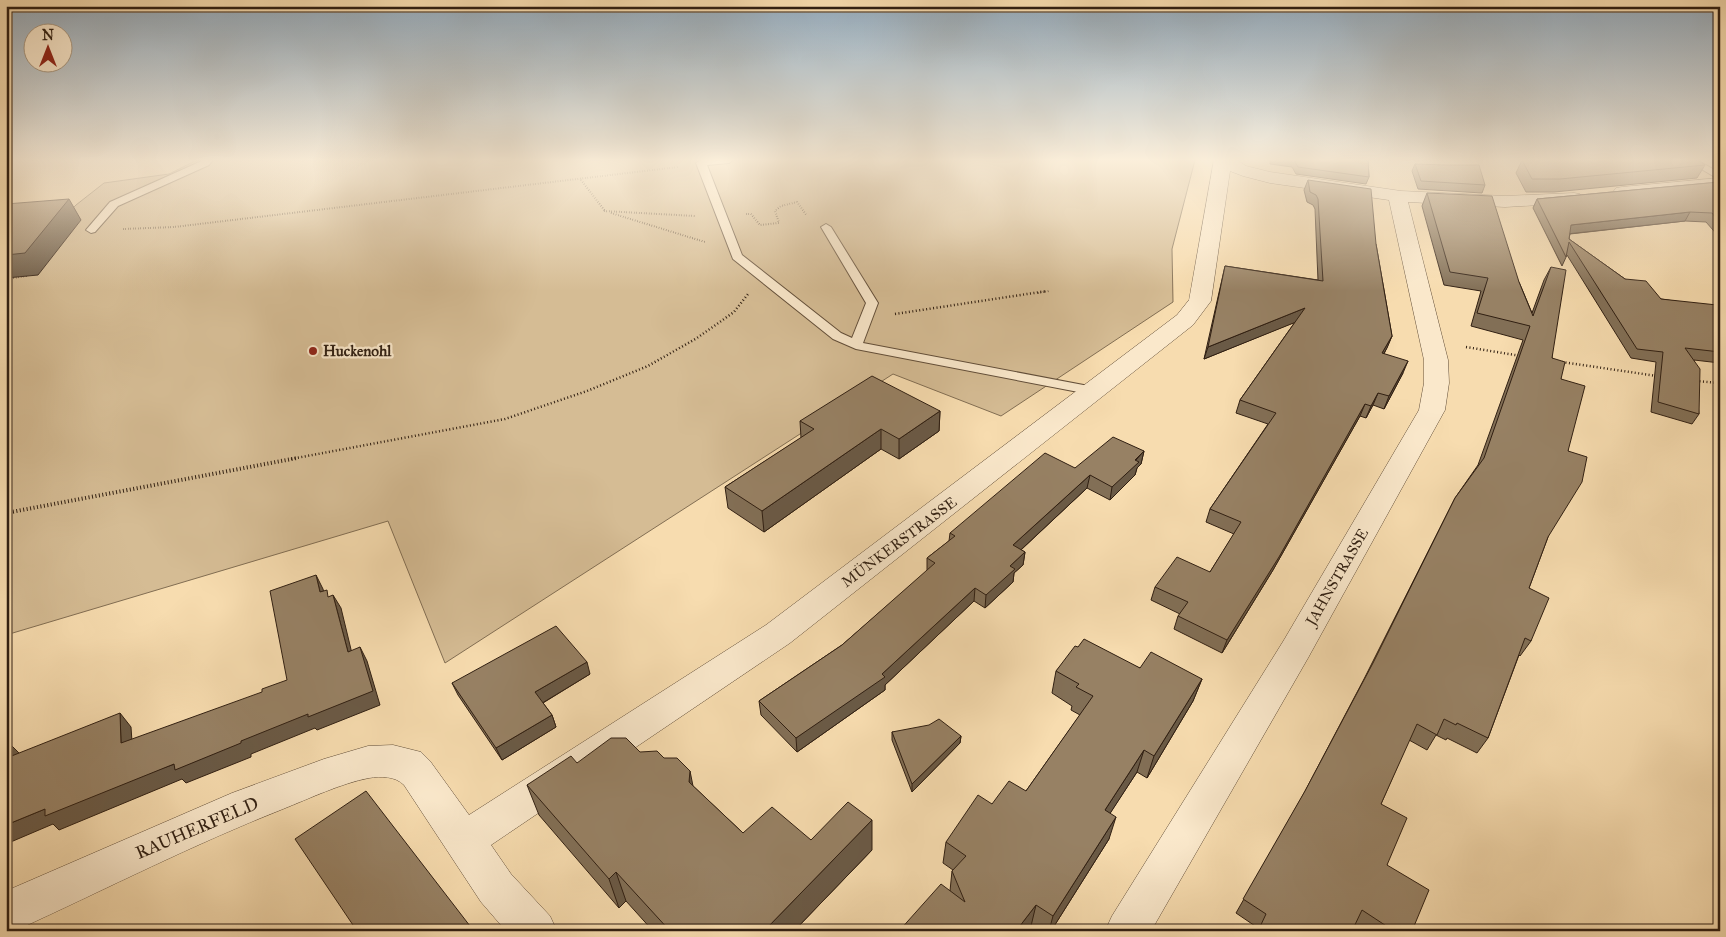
<svg xmlns="http://www.w3.org/2000/svg" width="1726" height="937" font-family="'IM FELL Great Primer',serif">
<style>
.green{fill:#d5bc94;stroke:#826e53}
.lines{fill:none;stroke-linecap:round;stroke-linejoin:round}
.lane-casing{stroke:#624e39;stroke-width:2}
.street-casing{stroke:#624e39;stroke-width:1}
.path-far2{stroke:#301f12;stroke-width:2;stroke-dasharray:0.5 2;stroke-linecap:butt}
.path-far1{stroke:#301f12;stroke-width:2.5;stroke-dasharray:1 2.5;stroke-linecap:butt}
.path{stroke:#301f12;stroke-width:4;stroke-dasharray:1 2.5;stroke-linecap:butt}
.lane{fill:#fae8cb;fill-rule:evenodd}
.street{fill:#fae8cb;fill-rule:evenodd}
.wall{fill:#826f56;stroke:#301f12}
.shaded-wall{fill:#6a5a46;stroke:#301f12}
.building{fill:#978164;stroke:#301f12}
.poi-dot{fill:#8f2418;stroke:#fae8cb;stroke-width:2}
.labels{text-anchor:middle;stroke-width:4.5;stroke-linejoin:round;paint-order:stroke}
.poi-label{font-size:15px;font-weight:bold;fill:#301f12;stroke:#fae8cb;text-anchor:start}
.street-label{font-size:15px;fill:#301f12;stroke:#fae8cb}
.near-street-label{font-size:18px;fill:#301f12;stroke:#fae8cb}
</style>
<rect width="100%" height="100%" fill="#f7dcaf"/>
<filter id="stains"><feTurbulence type="fractalNoise" baseFrequency=".004" numOctaves="4"/><feColorMatrix values="0 0 0 0 .2 0 0 0 0 .09 0 0 0 0 .02 0 0 0 .5 -.17"/></filter>
<radialGradient id="worn" r=".72"><stop offset=".6" stop-color="#630" stop-opacity="0"/><stop offset="1" stop-color="#630" stop-opacity=".3"/></radialGradient>
<!-- green -->
<polygon class="green" points="197,160 1195,160 1172,249 1173,302 1001,416 893,374 445,663 388,521 6,635 6,243 43,238 76,205 104,183 169,174"/>
<g class="lines">
<!-- lane casing -->
<g class="lane-casing">
<g id="lane">
<polygon points="204,160 213,160 209,165 118,206 95,232 91,233 86,230 110,202"/>
<polygon points="733,160 729,163 707,165 742,255 841,333 852,338 866,303 821,227 826,224 831,227 878,303 863,343 1094,387 1101,391 1094,395 856,349 833,339 733,259 696,163 701,160"/>
<polygon points="1686,160 1697,160 1720,173 1720,180"/>
</g>
</g>
<!-- street casing -->
<g class="street-casing">
<g id="street">
<path d="M1214 160H1237L1246 166 1270 172 1401 191 1505 196 1574 193 1580 194 1583 198 1580 202 1574 203 1505 207 1408 202 1448 360 1449 383 1445 410 1308 658 1151 931H1105L1112 916 1284 640 1419 410 1424 383V360L1389 200 1270 183 1243 176 1230 171 1211 301 1193 325 790 643 491 845 511 874 550 916 557 931H506L481 902 404 785C395 776 381 776 369 778 342 783 308 799 283 809 194 844 108 888 21 928L6 931V891L232 793 324 759 368 746 393 745 421 752 430 761 469 815 766 625 1177 315 1189 300Z"/>
<polygon points="1720,178 1720,188 1622,197 1616,196 1613,192 1616,188 1622,187"/>
</g>
</g>
<!-- path-far2 -->
<g class="path-far2">
<polyline points="581,180 605,211"/>
<polyline points="604,211 695,216"/>
<polyline points="611,213 705,242"/>
<polyline points="746,214 751,214 760,225 779,223 775,211 781,206 797,202 807,216"/>
<polyline points="123,229 174,227 678,167"/>
<polyline points="6,279 26,276 29,273"/>
<polyline points="1038,293 1049,291"/>
</g>
<!-- path-far1 -->
<g class="path-far1">
<polyline points="895,314 1047,291"/>
<polyline points="1466,347 1521,356"/>
<polyline points="1562,362 1657,376"/>
<polyline points="1696,381 1720,383"/>
<polyline points="291,459 505,419 587,391 648,366 697,338 734,312 748,294"/>
</g>
<!-- path -->
<polyline class="path" points="6,513 297,458"/>
<!-- lane -->
<use href="#lane" class="lane"/>
<!-- street -->
<use href="#street" class="street"/>
</g>
<!-- wall -->
<g class="wall">
<polygon points="1270,160 1368,160 1369,177 1366,184 1296,174 1292,167 1270,164"/>
<polygon points="1522,160 1698,160 1705,165 1697,178 1554,192 1526,192 1516,173"/>
<polygon points="1415,164 1485,185 1482,193 1418,189 1412,171"/>
<polygon points="1308,180 1376,244 1392,336 1384,354 1403,373 1384,409 1373,405 1366,418 1360,416 1273,570 1222,653 1174,629 1178,616 1180,614 1151,600 1155,587 1210,572 1234,534 1206,522 1210,509 1268,424 1236,413 1240,400 1295,322 1204,359 1225,266 1318,280 1315,209 1313,205 1307,202 1304,190"/>
<polygon points="1720,182 1720,238 1706,222 1685,221 1570,234 1569,239 1625,279 1661,299 1720,308 1720,363 1694,360 1699,414 1692,424 1651,412 1656,362 1631,358 1567,255 1562,266 1533,208 1537,199"/>
<polygon points="1427,193 1519,282 1532,313 1544,280 1551,267 1552,358 1561,379 1568,451 1548,537 1529,588 1531,641 1520,656 1519,655 1488,738 1477,753 1447,738 1446,740 1436,735 1427,750 1409,740 1381,804 1387,865 1412,931 1362,931 1355,926 1352,931 1256,931 1258,928 1236,913 1303,795 1364,679 1455,498 1478,465 1523,340 1471,326 1481,291 1444,285 1422,206"/>
<polygon points="940,411 939,431 899,459 881,449 764,532 728,508 725,487 801,438 800,421"/>
<polygon points="1144,451 1141,464 1137,468 1135,475 1110,500 1087,488 1021,550 1025,552 1023,565 1014,573 1013,582 985,608 974,601 885,685 885,690 797,752 761,715 759,701 842,645 927,571 927,558 949,541 950,533 1075,468"/>
<polygon points="1078,647 1140,668 1202,679 1193,701 1147,778 1137,772 1110,813 1109,839 1051,931 1039,931 1031,926 899,931 950,891 952,871 953,870 943,863 946,842 992,804 1026,791 1080,715 1071,710 1072,706 1052,693 1056,671"/>
<polygon points="590,674 543,703 552,715 556,727 502,760 458,695 452,683"/>
<polygon points="892,732 961,736 960,743 912,792 892,740"/>
<polygon points="577,763 693,786 743,833 811,840 872,850 794,931 653,931 626,901 619,908 539,815 527,785"/>
</g>
<!-- shaded-wall -->
<g class="shaded-wall">
<polygon points="69,199 81,220 38,275 6,278 6,255"/>
<polygon points="1690,212 1685,221 1567,234 1571,225"/>
<polygon points="1305,308 1301,320 1204,359 1208,347"/>
<polygon points="1392,336 1387,348 1377,365 1382,353"/>
<polygon points="1408,361 1403,373 1384,409 1389,396"/>
<polygon points="1378,393 1373,405 1366,418 1371,406"/>
<polygon points="1365,404 1360,416 1273,570 1222,653 1227,640"/>
<polygon points="940,411 939,431 899,459 899,439"/>
<polygon points="881,429 881,449 764,532 762,511"/>
<polygon points="1144,451 1141,464 1137,468 1135,475 1110,500 1112,487"/>
<polygon points="1090,475 1087,488 1011,559 1013,545"/>
<polygon points="1025,552 1023,565 1014,573 1013,582 985,608 986,595 1010,566"/>
<polygon points="316,575 323,589 327,605 320,592"/>
<polygon points="975,588 974,601 885,685 885,690 797,752 796,738 882,674"/>
<polygon points="333,595 341,608 355,666 348,652"/>
<polygon points="360,647 367,661 380,705 317,730 315,728 251,754 251,757 186,783 182,779 59,830 53,824 6,844 6,825 45,809 241,741"/>
<polygon points="587,662 590,674 539,705 535,692"/>
<polygon points="1202,679 1193,701 1147,778 1154,756"/>
<polygon points="120,713 131,727 133,757 121,743"/>
<polygon points="552,715 556,727 502,760 496,748"/>
<polygon points="961,736 960,743 912,792 912,784"/>
<polygon points="7,741 21,755 9,757"/>
<polygon points="1144,750 1137,772 1098,832 1105,810"/>
<polygon points="690,771 696,801 689,782"/>
<polygon points="1116,817 1109,839 1051,931 1049,931 1053,916"/>
<polygon points="872,820 872,850 794,931 764,931"/>
<polygon points="616,872 626,901 619,908 609,879"/>
<polygon points="1036,905 1031,926 1027,931 1016,931"/>
<polygon points="470,926 473,931 463,931"/>
</g>
<!-- building -->
<g class="building">
<polygon points="1294,160 1368,160 1369,177 1298,167"/>
<polygon points="1522,160 1698,160 1705,165 1560,179 1532,179"/>
<polygon points="1415,164 1446,165 1479,165 1485,185 1421,181"/>
<polygon points="1308,180 1371,189 1376,244 1392,336 1382,353 1408,361 1389,396 1378,393 1371,406 1365,404 1279,557 1227,640 1178,616 1188,602 1155,587 1177,557 1210,572 1241,522 1210,509 1276,413 1240,400 1305,308 1208,347 1225,266 1323,281 1318,199 1316,195 1310,192"/>
<polygon points="1719,182 1720,182 1720,223 1712,213 1690,212 1571,225 1569,239 1625,279 1646,281 1661,299 1717,305 1720,308 1720,352 1685,348 1700,369 1699,414 1658,402 1663,352 1637,349 1569,242 1566,257 1537,199"/>
<polygon points="1427,193 1492,196 1519,282 1533,316 1551,267 1566,270 1552,358 1565,362 1561,379 1585,386 1568,451 1587,457 1582,482 1548,537 1529,588 1549,598 1531,641 1525,638 1488,738 1457,723 1456,725 1444,719 1437,735 1417,724 1381,804 1407,818 1387,865 1429,890 1412,931 1394,931 1362,910 1352,931 1258,931 1266,914 1243,899 1305,791 1373,663 1455,498 1484,458 1530,326 1477,313 1488,278 1450,272"/>
<polygon points="69,199 25,253 6,255 6,204"/>
<polygon points="872,376 940,411 899,439 881,429 762,511 725,487 814,429 800,421"/>
<polygon points="1113,437 1144,451 1135,460 1139,462 1112,487 1090,475 1013,545 1025,552 1010,566 1015,569 986,595 975,588 882,674 885,677 796,738 759,701 842,645 935,563 927,558 955,536 950,533 1045,453 1075,468"/>
<polygon points="316,575 320,592 327,590 328,597 333,595 348,652 360,647 373,691 308,717 308,714 241,741 241,743 175,770 174,764 45,816 45,809 6,825 6,742 7,741 9,757 120,713 121,743 262,692 262,689 287,680 270,591"/>
<polygon points="556,626 587,662 535,692 552,715 496,748 452,683"/>
<polygon points="1084,639 1140,668 1151,652 1202,679 1154,756 1144,750 1105,810 1116,817 1053,916 1036,905 1016,931 899,931 941,884 965,902 952,871 966,856 946,842 978,795 992,804 1009,781 1026,791 1093,696 1076,687 1079,684 1056,671 1075,646 1078,647"/>
<polygon points="939,719 961,736 912,784 892,732 929,725"/>
<polygon points="611,738 626,738 640,752 657,751 664,758 677,758 690,771 689,782 743,833 772,807 811,840 848,802 872,820 764,931 670,931 616,872 609,879 527,785 571,756 577,763"/>
<polygon points="366,791 470,926 463,931 357,931 295,839"/>
</g>
<!-- sky -->
<linearGradient id="sky" x2="0" y2="1"><stop stop-color="#93aabc"/><stop offset="0.55" stop-color="#fbefdb"/><stop offset="1" stop-color="#fbefdb" stop-opacity="0"/></linearGradient>
<rect width="1726" height="291" fill="url(#sky)"/>
<!-- markers -->
<circle class="poi-dot" cx="313" cy="351" r="5"/>
<g class="labels">
<!-- poi labels -->
<g class="poi-label">
<text x="323" y="356">Huckenohl</text>
</g>
<!-- street labels -->
<g class="street-label">
<text transform="translate(899 542) rotate(-37)" y="5">MÜNKERSTRASSE</text>
<text transform="translate(1337 577) rotate(-60)" y="5">JAHNSTRASSE</text>
</g>
<!-- near-street labels -->
<g class="near-street-label">
<text transform="translate(197 828) rotate(-23)" y="6">RAUHERFELD</text>
</g>
</g>
<!-- margin -->
<rect width="1726" height="937" fill="none" stroke="#f7dcaf" stroke-width="25"/>
<rect x="8" y="8" width="1711" height="922" fill="none" stroke="#301f12" stroke-width="2.5"/>
<rect x="12" y="12" width="1701" height="912" fill="none" stroke="#301f12"/>
<!-- north arrow -->
<g transform="translate(48 48)"><circle r="24" fill="#fae8cb" stroke="#a99881"/>
<path d="M0-4L9 19L0 12L-9 19Z" fill="#8f2418"/>
<text y="-8" font-size="14" font-weight="bold" text-anchor="middle" fill="#301f12">N</text>
</g>
<rect width="100%" height="100%" filter="url(#stains)"/>
<rect width="100%" height="100%" fill="url(#worn)"/>
</svg>
